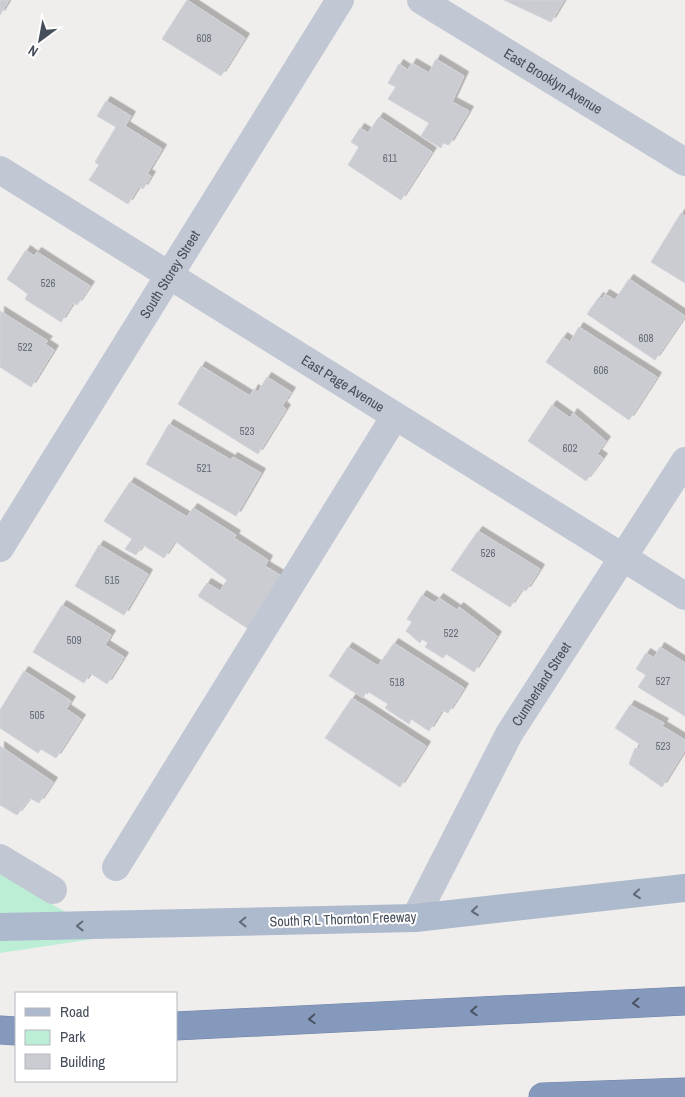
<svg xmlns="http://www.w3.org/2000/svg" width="685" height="1097" font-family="'Archivo Narrow',sans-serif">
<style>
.green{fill:#bceed6}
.building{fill:#caccd2;stroke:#d1d3d9;filter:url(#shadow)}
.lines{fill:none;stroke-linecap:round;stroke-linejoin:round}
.highway-casing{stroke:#7184a8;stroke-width:29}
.minor{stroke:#c1c8d3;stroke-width:28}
.major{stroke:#adb9cc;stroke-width:28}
.highway{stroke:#8599bc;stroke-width:28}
.oneway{stroke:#606977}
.oneway2{stroke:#495260}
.labels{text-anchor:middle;stroke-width:4;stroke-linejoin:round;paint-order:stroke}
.number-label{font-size:11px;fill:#676e79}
.street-label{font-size:14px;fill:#464e5b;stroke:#fff}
</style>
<defs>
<filter id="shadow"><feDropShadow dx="4.5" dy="-4.5" stdDeviation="0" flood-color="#0004"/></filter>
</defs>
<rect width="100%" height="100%" fill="#f0eeed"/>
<!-- green -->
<polygon class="green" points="0,873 107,937 0,953"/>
<!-- building -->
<g class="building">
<polygon points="0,0 9,0 0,15"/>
<polygon points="187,0 245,38 221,76 162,39"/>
<polygon points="504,0 564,0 551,22"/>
<polygon points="436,59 464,76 452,102 469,111 449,145 443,143 441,148 421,136 429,123 388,99 396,87 388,83 399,64 408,70 412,63 429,73"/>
<polygon points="106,101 131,116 125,126 162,149 147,174 151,176 143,189 139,186 128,204 89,180 99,165 95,162 116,127 97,116"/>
<polygon points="379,117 432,152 401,200 348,165 359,147 351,142 360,128 368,133"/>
<polygon points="681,213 685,216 685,283 651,262"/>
<polygon points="26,250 34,256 37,252 90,286 77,305 73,303 61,322 25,299 28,294 7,279"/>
<polygon points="629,279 685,316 655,360 587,314 599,297 602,299 605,294 615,300"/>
<polygon points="0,311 48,341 45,344 54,350 31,387 0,367"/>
<polygon points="579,327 657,377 629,420 546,362 563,337 570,342"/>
<polygon points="201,366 250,396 254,389 258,392 267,377 291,392 282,406 286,409 258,454 178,404"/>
<polygon points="552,405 570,418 573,413 606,441 597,454 603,458 586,481 528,441"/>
<polygon points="169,424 231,460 233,457 261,473 236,516 146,464"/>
<polygon points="130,482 187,517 193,508 236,535 234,538 268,560 265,566 285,578 250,630 198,596 207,583 220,591 227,580 175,541 164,558 143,545 136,555 125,549 132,539 104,521"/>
<polygon points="478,531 540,569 526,591 522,589 510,607 451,570"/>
<polygon points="99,545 148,574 124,615 75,586"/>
<polygon points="422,595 435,603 439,598 457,610 459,607 497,636 474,672 446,654 443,658 425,647 428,643 422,639 420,643 406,631 412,622 407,619"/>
<polygon points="62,605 111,635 105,645 124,657 107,684 90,673 84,683 33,652"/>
<polygon points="394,643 464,688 448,713 442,710 429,731 411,719 409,724 385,708 388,704 367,691 363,698 329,676 348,647 378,666"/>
<polygon points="660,647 685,663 685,716 638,687 646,675 636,669 646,653 654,658"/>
<polygon points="24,671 71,701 66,709 81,719 56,758 41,749 38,753 0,728 0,710"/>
<polygon points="352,698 426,746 400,787 325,738"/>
<polygon points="630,705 664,723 662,726 685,740 685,750 662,787 629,764 635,748 638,750 641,745 615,728"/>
<polygon points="0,746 53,782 39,803 30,798 17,815 0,805"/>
</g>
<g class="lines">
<!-- highway casing -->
<g class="highway-casing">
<g id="highway">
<polyline points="176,1026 685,1001"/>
<polyline points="0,1030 16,1031"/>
<polyline points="543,1097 685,1092"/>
</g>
</g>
<!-- minor -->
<g class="minor">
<path id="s1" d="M421 0 685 162"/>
<path id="s2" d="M0 170 685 596"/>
<path id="s3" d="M0 548 340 0"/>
<polyline points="0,858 53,890"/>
<polyline points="116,867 395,416"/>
<path id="s4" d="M415 918 509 734 685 461"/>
</g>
<!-- major -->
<polyline class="major" points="0,927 415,918 685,888"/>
<!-- highway -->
<use href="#highway" class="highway"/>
</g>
<!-- one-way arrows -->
<defs><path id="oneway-chevron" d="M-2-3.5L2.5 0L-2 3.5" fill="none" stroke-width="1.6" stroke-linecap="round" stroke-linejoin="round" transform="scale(1.25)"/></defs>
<g class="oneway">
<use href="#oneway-chevron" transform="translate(637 894) rotate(174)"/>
<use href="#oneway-chevron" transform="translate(475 911) rotate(174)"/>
<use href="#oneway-chevron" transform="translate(243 922) rotate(179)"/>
<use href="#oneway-chevron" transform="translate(80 926) rotate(179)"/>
</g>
<g class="oneway2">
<use href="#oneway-chevron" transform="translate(636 1003) rotate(177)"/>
<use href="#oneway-chevron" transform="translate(474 1011) rotate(177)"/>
<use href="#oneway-chevron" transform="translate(312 1019) rotate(177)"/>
</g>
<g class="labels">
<!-- number labels -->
<g class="number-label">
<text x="204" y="42">608</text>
<text x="390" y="162">611</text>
<text x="48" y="287">526</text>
<text x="646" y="342">608</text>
<text x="25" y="351">522</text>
<text x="601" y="374">606</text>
<text x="247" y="435">523</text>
<text x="570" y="452">602</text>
<text x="204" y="472">521</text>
<text x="488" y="557">526</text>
<text x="112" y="584">515</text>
<text x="451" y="637">522</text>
<text x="74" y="644">509</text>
<text x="663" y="685">527</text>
<text x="397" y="686">518</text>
<text x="37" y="719">505</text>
<text x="663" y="750">523</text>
</g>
<!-- street labels -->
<g class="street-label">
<text dy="5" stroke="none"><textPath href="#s1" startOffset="155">East Brooklyn Avenue</textPath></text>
<text dy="5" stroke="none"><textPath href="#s3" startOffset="322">South Storey Street</textPath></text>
<text dy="5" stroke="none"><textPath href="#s2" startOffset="404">East Page Avenue</textPath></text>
<text dy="5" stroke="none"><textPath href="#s4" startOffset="266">Cumberland Street</textPath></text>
<text transform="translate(343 919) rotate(-2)" y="5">South R L Thornton Freeway</text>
</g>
</g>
<!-- legend -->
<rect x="15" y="992" width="162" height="90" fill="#ffffff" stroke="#b5b8bd"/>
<rect x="25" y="1008" width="25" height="8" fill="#adb9cc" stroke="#b5b8bd"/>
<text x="60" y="1017" font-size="15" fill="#464e5b">Road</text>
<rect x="25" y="1030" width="25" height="15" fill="#bceed6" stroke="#b5b8bd"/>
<text x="60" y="1042" font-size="15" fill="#464e5b">Park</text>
<rect x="25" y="1054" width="25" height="15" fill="#caccd2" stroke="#b5b8bd"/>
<text x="60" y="1067" font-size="15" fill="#464e5b">Building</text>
<!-- north arrow -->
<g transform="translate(40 40) rotate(212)" stroke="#ffffff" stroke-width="4" paint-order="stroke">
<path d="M0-4L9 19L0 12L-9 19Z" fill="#464e5b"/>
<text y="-8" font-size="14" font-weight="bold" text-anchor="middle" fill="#464e5b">N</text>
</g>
</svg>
